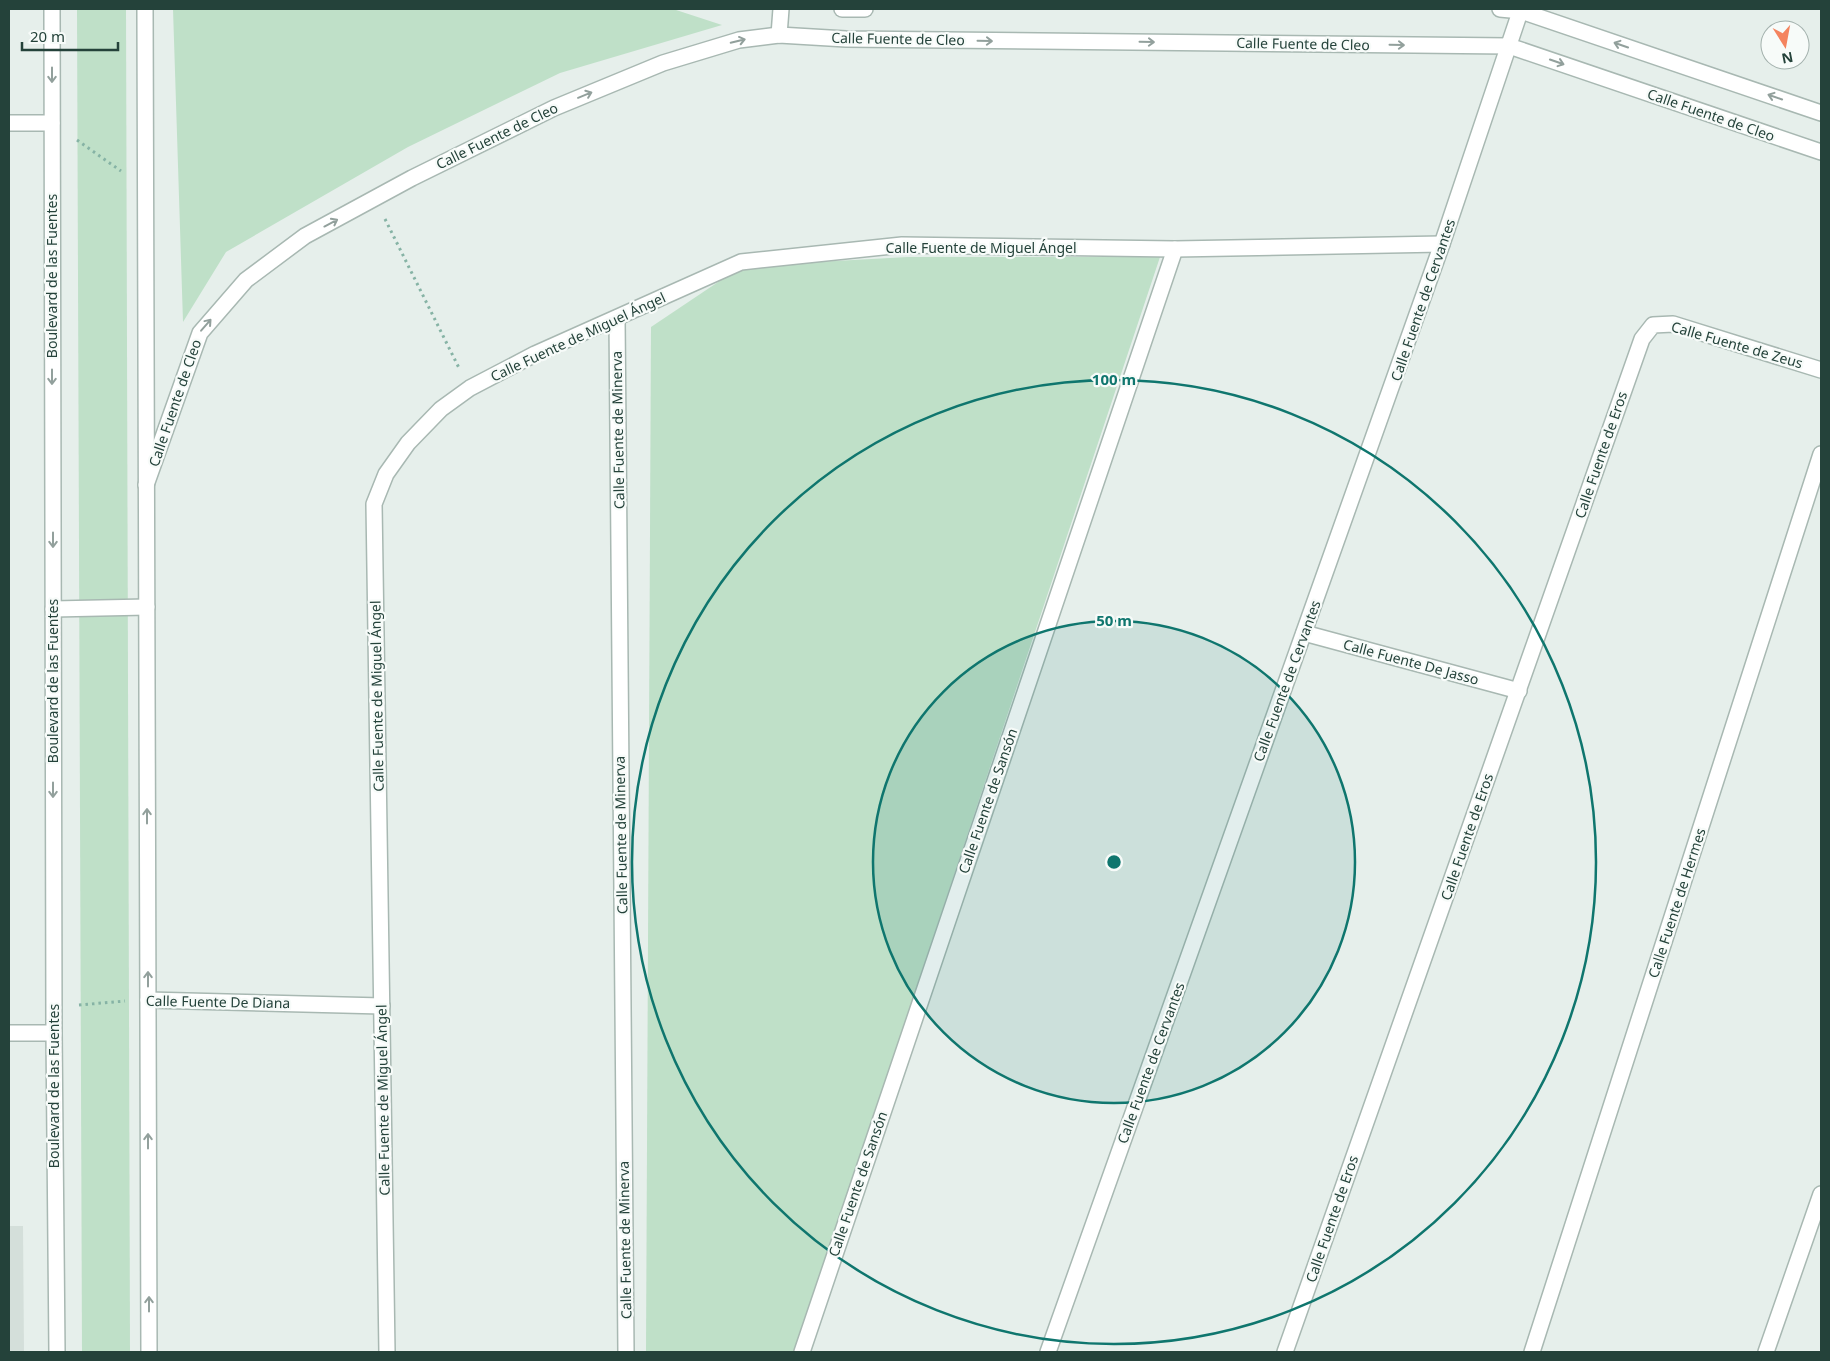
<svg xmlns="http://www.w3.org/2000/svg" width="1830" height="1361" font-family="'Noto Sans',sans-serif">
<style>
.built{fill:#d4dfda}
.green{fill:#bfe0c8}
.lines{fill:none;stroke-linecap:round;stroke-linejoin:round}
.minor-casing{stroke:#a8b8b2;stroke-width:18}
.path{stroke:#86b3a5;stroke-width:3;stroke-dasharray:2.5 4;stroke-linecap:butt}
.minor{stroke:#fff;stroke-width:15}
.oneway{stroke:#92a09c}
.ring{fill:none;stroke:#0f766e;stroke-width:2.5}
.labels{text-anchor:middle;stroke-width:4.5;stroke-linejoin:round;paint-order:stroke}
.street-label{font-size:14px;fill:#24423a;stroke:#f7fbf9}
.centre{fill:#0f766e;stroke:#f7fbf9;stroke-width:2.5}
.ring-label{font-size:15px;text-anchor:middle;font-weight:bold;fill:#0f766e;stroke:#f7fbf9;stroke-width:4.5;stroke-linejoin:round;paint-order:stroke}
</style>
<rect width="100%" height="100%" fill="#e6efeb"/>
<!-- built -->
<polygon class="built" points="9,1226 23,1226 24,1352 9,1352"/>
<!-- green -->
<g class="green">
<polygon points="77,9 126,9 130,1352 82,1352"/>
<polygon points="173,9 673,9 722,25 560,73 408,147 226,252 183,322"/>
<polygon points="908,257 1160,257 795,1352 646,1352 651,327 742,266"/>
</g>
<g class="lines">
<!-- minor casing -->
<g class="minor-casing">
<g id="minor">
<polyline points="52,9 54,1033 57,1352"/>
<polyline points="145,9 149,1352"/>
<polyline points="842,9 865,9"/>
<polyline points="1500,9 1521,11 1821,113"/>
<polyline points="779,35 781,9"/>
<polyline points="9,123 52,123"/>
<polyline points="617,318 626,1352"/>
<polyline points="146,485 200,333 246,280 305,236 412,178 554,108 663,63 739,40 779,35 846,39 1509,46 1821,152"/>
<polyline points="53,609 147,607"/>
<polyline points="1304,633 1519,691"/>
<polyline points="148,1000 382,1006"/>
<polyline points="9,1033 54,1033"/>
<polyline points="387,1352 374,504 386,474 408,443 441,409 470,388 535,354 741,262 902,245 1175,249 1442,244"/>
<polyline points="802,1352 1175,249"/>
<polyline points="1048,1352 1442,244 1521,9"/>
<polyline points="1285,1352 1642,339 1653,325 1673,324 1821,370"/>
<polyline points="1532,1352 1821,454"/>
<polyline points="1766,1352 1821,1194"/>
</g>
</g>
<!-- path -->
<g class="path">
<polyline points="77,140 121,171"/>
<polyline points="385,219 459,368"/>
<polyline points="79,1005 125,1001"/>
</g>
<!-- minor -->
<use href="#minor" class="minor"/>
</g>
<!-- one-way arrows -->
<defs><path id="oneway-shaft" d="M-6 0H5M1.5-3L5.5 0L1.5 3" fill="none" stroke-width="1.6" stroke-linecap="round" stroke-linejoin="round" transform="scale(1.25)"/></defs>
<g class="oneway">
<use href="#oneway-shaft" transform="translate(738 41) rotate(-13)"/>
<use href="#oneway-shaft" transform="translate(985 41) rotate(1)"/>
<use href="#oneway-shaft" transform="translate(1147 42) rotate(1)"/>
<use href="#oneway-shaft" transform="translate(1397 45) rotate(1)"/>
<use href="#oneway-shaft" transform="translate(1621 45) rotate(-161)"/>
<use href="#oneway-shaft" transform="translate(1557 62) rotate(19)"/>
<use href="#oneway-shaft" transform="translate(52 75) rotate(90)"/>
<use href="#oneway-shaft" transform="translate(585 95) rotate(-22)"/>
<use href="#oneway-shaft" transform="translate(1775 97) rotate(-161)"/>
<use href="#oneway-shaft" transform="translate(331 223) rotate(-28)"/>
<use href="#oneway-shaft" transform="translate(206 325) rotate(-49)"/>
<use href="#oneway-shaft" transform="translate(52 377) rotate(90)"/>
<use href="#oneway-shaft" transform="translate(53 540) rotate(90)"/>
<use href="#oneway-shaft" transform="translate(53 790) rotate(90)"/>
<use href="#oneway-shaft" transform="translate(147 816) rotate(-90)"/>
<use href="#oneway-shaft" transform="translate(148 979) rotate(-90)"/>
<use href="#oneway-shaft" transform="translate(148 1141) rotate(-90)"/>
<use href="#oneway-shaft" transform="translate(149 1304) rotate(-90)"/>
</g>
<!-- distance rings -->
<circle cx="1114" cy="862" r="241" fill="#0f766e" fill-opacity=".12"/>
<g class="ring">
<circle cx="1114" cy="862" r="241"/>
<circle cx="1114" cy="862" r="482"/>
</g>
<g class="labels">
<!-- street labels -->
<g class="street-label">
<text transform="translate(898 39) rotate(1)" y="5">Calle Fuente de Cleo</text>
<text transform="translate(1303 44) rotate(1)" y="5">Calle Fuente de Cleo</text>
<text transform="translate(1711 115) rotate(19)" y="5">Calle Fuente de Cleo</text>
<text transform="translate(497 136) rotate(-26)" y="5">Calle Fuente de Cleo</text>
<text x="981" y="253">Calle Fuente de Miguel Ángel</text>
<text transform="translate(52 276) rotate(-90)" y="5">Boulevard de las Fuentes</text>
<text transform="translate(1423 300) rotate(-71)" y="5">Calle Fuente de Cervantes</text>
<text transform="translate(578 337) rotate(-25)" y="5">Calle Fuente de Miguel Ángel</text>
<text transform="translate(1737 345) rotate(16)" y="5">Calle Fuente de Zeus</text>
<text transform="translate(175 403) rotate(-71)" y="5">Calle Fuente de Cleo</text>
<text transform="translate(618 430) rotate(-91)" y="5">Calle Fuente de Minerva</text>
<text transform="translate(1601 455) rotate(-71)" y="5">Calle Fuente de Eros</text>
<text transform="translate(1411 662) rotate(15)" y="5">Calle Fuente De Jasso</text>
<text transform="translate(53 681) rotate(-90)" y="5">Boulevard de las Fuentes</text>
<text transform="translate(1287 681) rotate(-70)" y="5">Calle Fuente de Cervantes</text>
<text transform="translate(377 696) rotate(-91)" y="5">Calle Fuente de Miguel Ángel</text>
<text transform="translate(988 801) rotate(-71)" y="5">Calle Fuente de Sansón</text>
<text transform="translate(621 835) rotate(-91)" y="5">Calle Fuente de Minerva</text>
<text transform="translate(1467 837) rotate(-71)" y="5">Calle Fuente de Eros</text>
<text transform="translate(1677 903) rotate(-72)" y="5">Calle Fuente de Hermes</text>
<text transform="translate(218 1002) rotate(1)" y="5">Calle Fuente De Diana</text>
<text transform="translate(1151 1063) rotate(-70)" y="5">Calle Fuente de Cervantes</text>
<text transform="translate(54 1086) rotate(-90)" y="5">Boulevard de las Fuentes</text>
<text transform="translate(383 1100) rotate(-91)" y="5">Calle Fuente de Miguel Ángel</text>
<text transform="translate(858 1184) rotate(-71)" y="5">Calle Fuente de Sansón</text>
<text transform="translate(1332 1219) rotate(-71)" y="5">Calle Fuente de Eros</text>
<text transform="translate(625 1240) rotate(-91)" y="5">Calle Fuente de Minerva</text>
</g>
</g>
<circle cx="1114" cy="862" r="8" class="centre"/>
<g class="ring-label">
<text x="1114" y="385">100 m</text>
<text x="1114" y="626">50 m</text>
</g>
<!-- border -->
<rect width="1830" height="1361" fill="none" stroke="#24423a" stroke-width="20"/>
<!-- north arrow -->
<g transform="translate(1785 45) rotate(169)"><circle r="24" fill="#f7fbf9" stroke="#a3b1ad"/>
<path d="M0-4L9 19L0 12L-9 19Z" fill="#f4845f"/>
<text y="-8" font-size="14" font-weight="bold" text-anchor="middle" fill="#24423a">N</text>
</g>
<!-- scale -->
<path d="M22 42v8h96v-8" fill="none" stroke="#24423a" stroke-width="2.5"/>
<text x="30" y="42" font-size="15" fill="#24423a" stroke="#f7fbf9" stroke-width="4" paint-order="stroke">20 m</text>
</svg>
